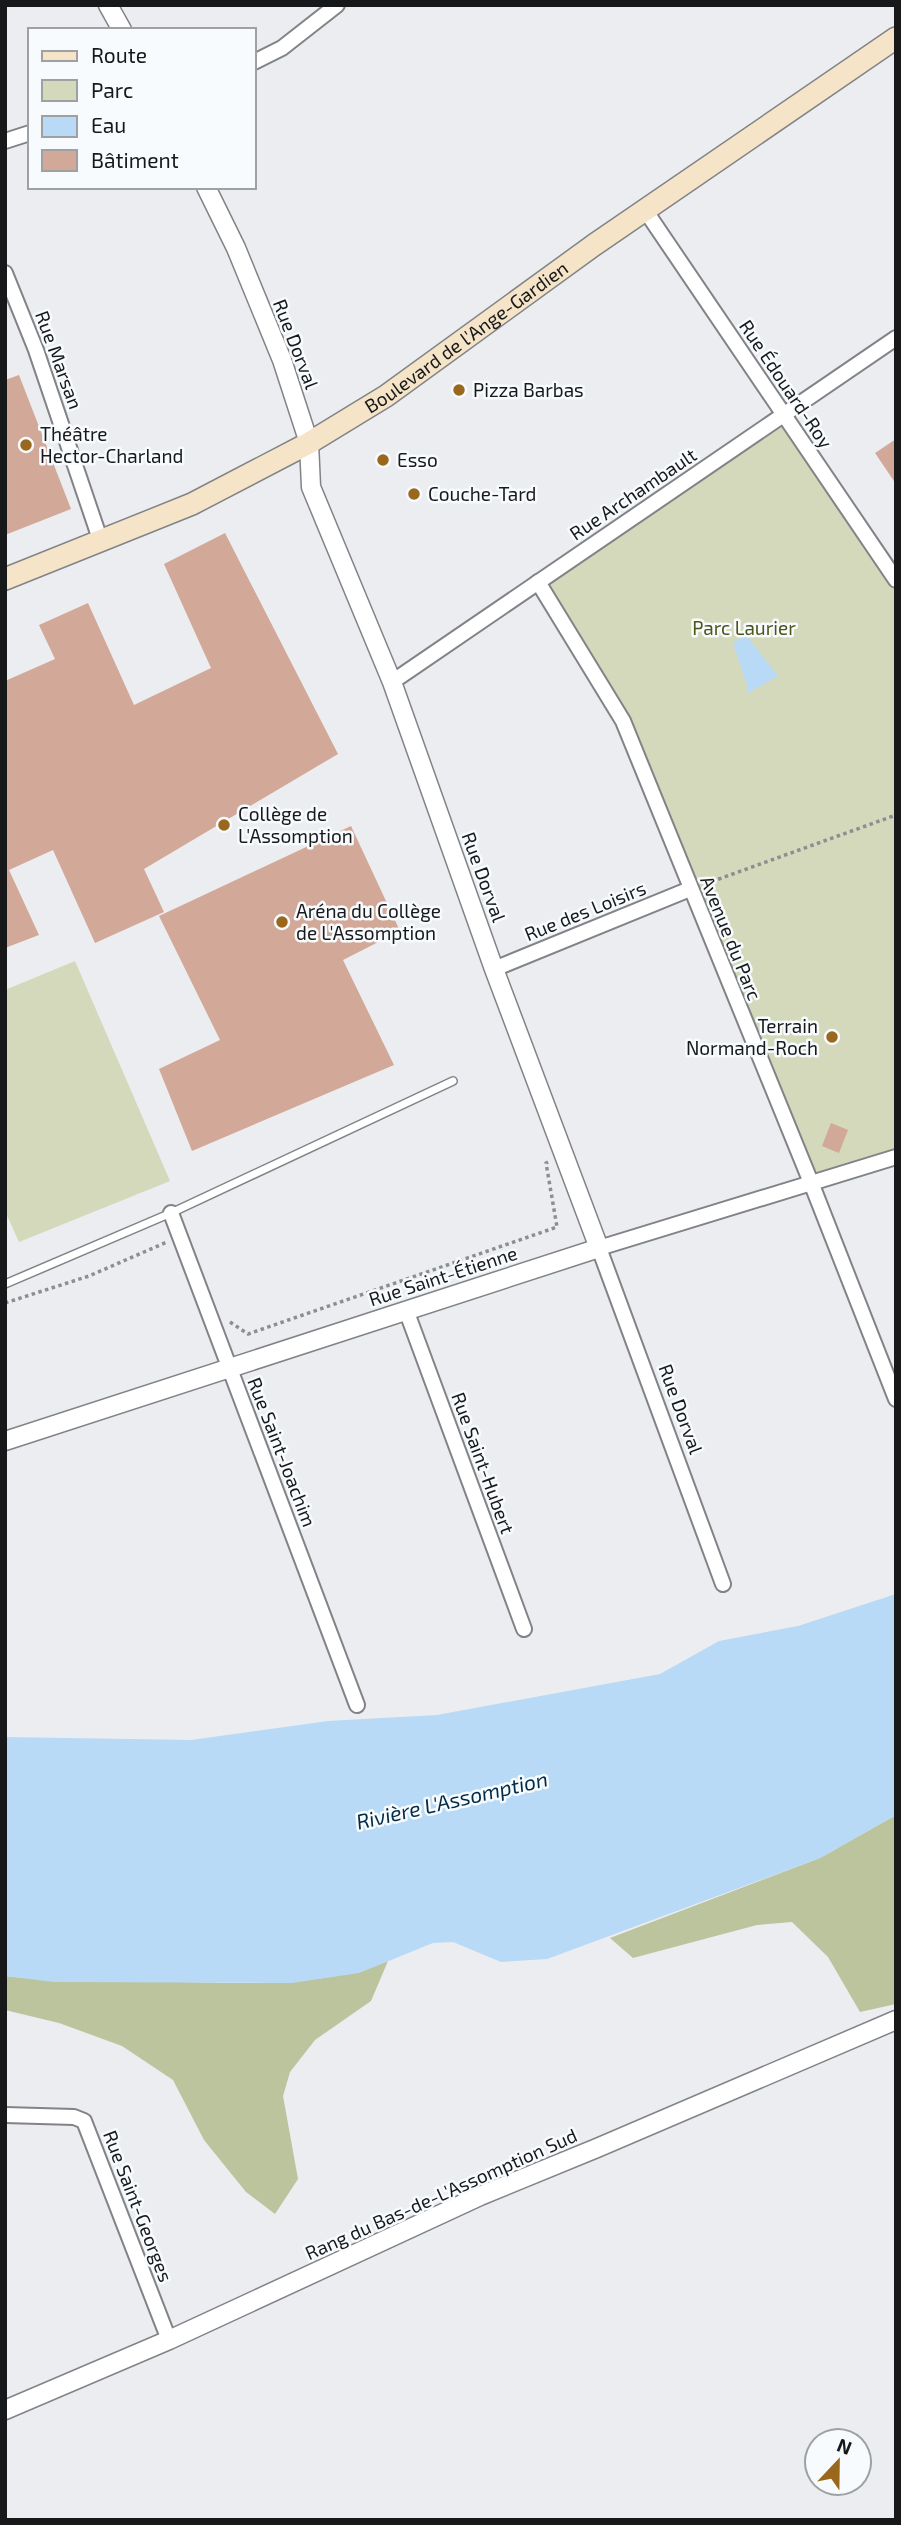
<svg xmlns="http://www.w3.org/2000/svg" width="901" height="2525" font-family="'Exo 2',sans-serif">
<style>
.green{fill:#d3d9ba}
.forest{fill:#bcc49d}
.water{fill:#b8daf6}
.building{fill:#d2a998}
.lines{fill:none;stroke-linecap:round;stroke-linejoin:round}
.service-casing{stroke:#818386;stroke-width:10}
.minor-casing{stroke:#818386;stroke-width:18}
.tertiary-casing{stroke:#818386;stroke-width:21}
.secondary-casing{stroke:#818386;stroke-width:24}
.path{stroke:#8d8e90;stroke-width:3.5;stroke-dasharray:3.5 3.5;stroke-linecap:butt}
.service{stroke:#fff;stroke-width:7}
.minor{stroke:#fff;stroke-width:14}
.tertiary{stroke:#fff;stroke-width:18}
.secondary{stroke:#f5e4c7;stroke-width:21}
.poi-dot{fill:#9a681c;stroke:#f8fbfe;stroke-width:2.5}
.labels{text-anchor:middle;stroke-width:5;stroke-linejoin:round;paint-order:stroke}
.street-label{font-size:19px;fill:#171819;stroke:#f8fbfe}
.poi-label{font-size:19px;fill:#171819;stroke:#f8fbfe;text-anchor:start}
.park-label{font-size:19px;fill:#4c5417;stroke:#f8fbfe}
.water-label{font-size:21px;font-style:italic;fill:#012c47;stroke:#f8fbfe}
</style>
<rect width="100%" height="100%" fill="#ebedf0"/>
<!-- green -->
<g class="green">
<polygon points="784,414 896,580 896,1157 812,1185 623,721 538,582"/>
<polygon points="75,961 170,1181 19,1242 5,1211 5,990"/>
</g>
<!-- forest -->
<g class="forest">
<polygon points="896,1815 896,2004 860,2012 828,1957 792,1922 757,1925 633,1958 610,1938 820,1858"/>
<path d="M388 1961 371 2001 315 2040 290 2072 283 2096 298 2179 275 2214 246 2192 204 2140 173 2080 122 2046 59 2023 5 2010V1976C62 1983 119 1982 176 1982 248 1983 320 1988 388 1961Z"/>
</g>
<!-- water -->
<g class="water">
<polygon points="746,635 778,676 746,694 748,688 733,643"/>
<polygon points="896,1594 896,1815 820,1858 547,1959 501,1962 453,1942 433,1943 359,1973 292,1983 54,1982 5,1976 5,1737 191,1740 328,1721 437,1715 660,1674 719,1641 798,1626"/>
</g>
<!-- building -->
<g class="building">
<polygon points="19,375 71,509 5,535 5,380"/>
<polygon points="896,439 896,484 875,453"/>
<polygon points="225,533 338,754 144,869 164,912 95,943 53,850 9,870 39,935 5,948 5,681 55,659 39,625 88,603 134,705 211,668 164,564"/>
<polygon points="351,826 400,931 343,960 394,1065 192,1151 159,1069 220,1040 159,916"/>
<polygon points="831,1123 848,1130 839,1153 822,1146"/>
</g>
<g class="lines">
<!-- service casing -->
<g class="service-casing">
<polyline id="service" points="5,1284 171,1213 453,1081"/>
</g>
<!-- minor casing -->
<g class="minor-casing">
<g id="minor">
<polyline points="254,62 282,48 337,5"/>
<polyline points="5,141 30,133"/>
<polyline points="645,210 896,580"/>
<polyline points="5,273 36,350 101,542"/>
<polyline points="538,582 623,721 812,1185 896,1399"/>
<polyline points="392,682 896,338"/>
<polyline points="494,969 690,889"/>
<polyline points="171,1213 357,1705"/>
<polyline points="406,1310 524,1629"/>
<polyline points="723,1584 599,1248 896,1157"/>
<polyline points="5,2115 74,2117 84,2121 169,2340"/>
</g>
</g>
<!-- tertiary casing -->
<g class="tertiary-casing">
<g id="tertiary">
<polyline points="108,5 122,30"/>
<polyline points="5,1441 599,1248 494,969 392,682 311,487 309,443 282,360 236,248 206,187"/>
<polyline points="5,2410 169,2340 480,2196 597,2148 896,2020"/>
</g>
</g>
<!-- secondary casing -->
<g class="secondary-casing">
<g id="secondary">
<path id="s1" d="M5 579 192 504 309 443 386 396 594 245 896 38"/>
</g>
</g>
<!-- path -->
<g class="path">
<polyline points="705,884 896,815"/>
<polyline points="5,1303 89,1276 167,1242"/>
<polyline points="230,1322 248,1334 557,1227 546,1163 548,1162"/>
</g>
<!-- service -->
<use href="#service" class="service"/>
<!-- minor -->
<use href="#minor" class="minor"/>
<!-- tertiary -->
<use href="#tertiary" class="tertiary"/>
<!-- secondary -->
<use href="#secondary" class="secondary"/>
</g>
<!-- markers -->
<g class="poi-dot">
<circle cx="459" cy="390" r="7"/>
<circle cx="26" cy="445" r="7"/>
<circle cx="383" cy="460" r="7"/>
<circle cx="414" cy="494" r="7"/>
<circle cx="224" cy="825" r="7"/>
<circle cx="282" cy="922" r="7"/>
<circle cx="832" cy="1037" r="7"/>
</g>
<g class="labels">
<!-- street labels -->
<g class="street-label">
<text dy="7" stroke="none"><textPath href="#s1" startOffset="523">Boulevard de l'Ange-Gardien</textPath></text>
<text transform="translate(296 344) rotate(69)" y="7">Rue Dorval</text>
<text transform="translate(59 360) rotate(70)" y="7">Rue Marsan</text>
<text transform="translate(786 384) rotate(56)" y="7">Rue Édouard-Roy</text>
<text transform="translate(633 494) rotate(-34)" y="7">Rue Archambault</text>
<text transform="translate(484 877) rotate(70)" y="7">Rue Dorval</text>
<text transform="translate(585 911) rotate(-22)" y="7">Rue des Loisirs</text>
<text transform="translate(731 938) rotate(68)" y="7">Avenue du Parc</text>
<text transform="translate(443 1276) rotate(-18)" y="7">Rue Saint-Étienne</text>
<text transform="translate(681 1409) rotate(70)" y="7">Rue Dorval</text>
<text transform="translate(282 1452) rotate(69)" y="7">Rue Saint-Joachim</text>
<text transform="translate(483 1463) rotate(70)" y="7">Rue Saint-Hubert</text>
<text transform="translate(441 2194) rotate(-24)" y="7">Rang du Bas-de-L'Assomption Sud</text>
<text transform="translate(138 2206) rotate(69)" y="7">Rue Saint-Georges</text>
</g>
<!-- poi labels -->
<g class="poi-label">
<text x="473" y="397">Pizza Barbas</text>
<text x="40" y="441">Théâtre<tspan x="40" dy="22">Hector-Charland</tspan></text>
<text x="397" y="467">Esso</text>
<text x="428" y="501">Couche-Tard</text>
<text x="238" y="821">Collège de<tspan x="238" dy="22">L'Assomption</tspan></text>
<text x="296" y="918">Aréna du Collège<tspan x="296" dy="22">de L'Assomption</tspan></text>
<text x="818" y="1033" text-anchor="end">Terrain<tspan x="818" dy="22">Normand-Roch</tspan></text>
</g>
<!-- park labels -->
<g class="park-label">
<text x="744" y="635">Parc Laurier</text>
</g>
<!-- water labels -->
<g class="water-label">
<text transform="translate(452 1801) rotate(-13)" y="7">Rivière L'Assomption</text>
</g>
</g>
<!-- border -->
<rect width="901" height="2525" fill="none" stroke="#171819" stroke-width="14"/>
<!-- legend -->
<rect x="28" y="28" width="228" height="161" fill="#f8fbfe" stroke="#9ea0a2" stroke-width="2"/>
<rect x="42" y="51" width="35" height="10" fill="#f5e4c7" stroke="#9ea0a2" stroke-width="2"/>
<text x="91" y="63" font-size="21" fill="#171819">Route</text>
<rect x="42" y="80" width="35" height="21" fill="#d3d9ba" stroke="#9ea0a2" stroke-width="2"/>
<text x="91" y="98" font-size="21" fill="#171819">Parc</text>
<rect x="42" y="116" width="35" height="21" fill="#b8daf6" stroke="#9ea0a2" stroke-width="2"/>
<text x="91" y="133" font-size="21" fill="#171819">Eau</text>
<rect x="42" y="150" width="35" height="21" fill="#d2a998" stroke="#9ea0a2" stroke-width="2"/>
<text x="91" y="168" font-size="21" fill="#171819">Bâtiment</text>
<!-- north arrow -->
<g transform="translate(838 2462) rotate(22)"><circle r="33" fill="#f8fbfe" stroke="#9ea0a2" stroke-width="2"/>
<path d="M0-5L12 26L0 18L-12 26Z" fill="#9a681c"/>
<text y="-10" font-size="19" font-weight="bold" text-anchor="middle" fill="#171819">N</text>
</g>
</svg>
